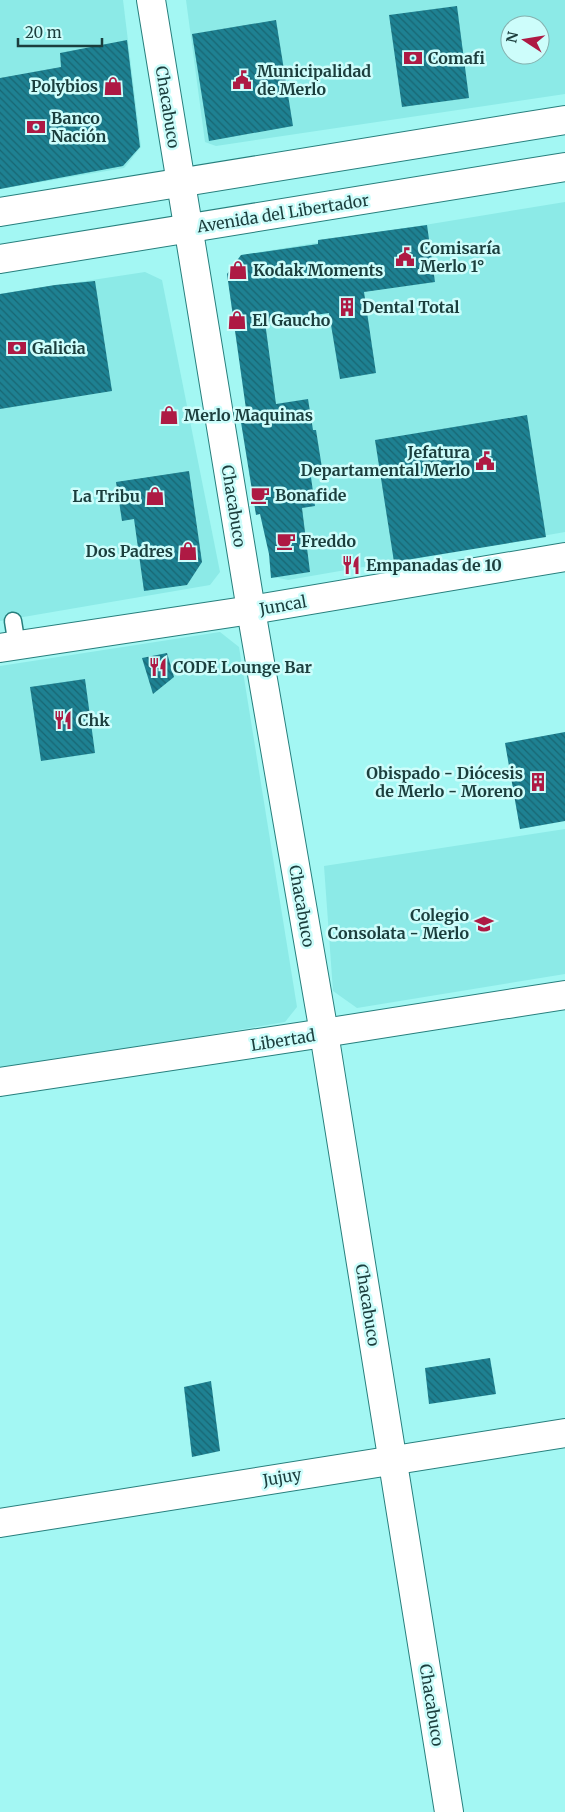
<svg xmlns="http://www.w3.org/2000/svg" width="565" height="1812" font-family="Merriweather,serif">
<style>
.built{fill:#8ceae7;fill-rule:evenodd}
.building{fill:url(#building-back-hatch)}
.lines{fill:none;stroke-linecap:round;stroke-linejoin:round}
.lane-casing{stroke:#277f7d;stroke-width:19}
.street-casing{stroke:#277f7d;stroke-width:30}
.secondary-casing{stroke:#277f7d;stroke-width:30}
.lane{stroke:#fff;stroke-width:16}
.street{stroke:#fff;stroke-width:28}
.secondary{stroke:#fff;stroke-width:28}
.labels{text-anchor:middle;stroke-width:5;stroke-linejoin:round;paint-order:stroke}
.poi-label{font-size:16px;font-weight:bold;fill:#1b3e3d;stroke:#cdfdfb;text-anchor:start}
.street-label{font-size:16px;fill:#1b3e3d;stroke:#cdfdfb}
</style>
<defs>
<pattern id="building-back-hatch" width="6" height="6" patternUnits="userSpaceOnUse" patternTransform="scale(1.25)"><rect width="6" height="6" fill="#1e8192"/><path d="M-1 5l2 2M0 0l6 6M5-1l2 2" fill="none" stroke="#186672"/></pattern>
</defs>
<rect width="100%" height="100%" fill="#a3f7f3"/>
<!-- built -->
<g class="built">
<polygon points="0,0 123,0 141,147 124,168 0,189"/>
<path d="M186 0H565V94L216 146 205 142ZM510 25H540V55H510Z"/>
<polygon points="565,202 565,532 288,580 274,577 228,275 242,255"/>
<polygon points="145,272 162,280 220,572 210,585 0,621 0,294"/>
<polygon points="220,632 239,647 297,1007 285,1022 0,1070 0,666"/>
<polygon points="565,829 565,974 357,1008 333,991 324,866"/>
</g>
<!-- building -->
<g class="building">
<polygon points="457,6 469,98 402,107 389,15"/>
<polygon points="276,20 293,126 209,141 192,34"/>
<polygon points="127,40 140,147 123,166 0,189 0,78 61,67 60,53"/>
<polygon points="427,225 435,282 364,292 376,373 340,379 329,313 265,322 276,404 308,399 313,430 316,430 322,468 310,470 315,506 302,508 310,572 271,578 269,554 260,514 256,515 239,410 246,409 227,274 241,255 318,244 318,240"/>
<polygon points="95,281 112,391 0,409 0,294 55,285"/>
<polygon points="527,415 546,537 394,562 375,440"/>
<polygon points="189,471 202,562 187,585 144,591 134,519 122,521 116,482"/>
<polygon points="167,653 174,677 153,694 142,658"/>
<polygon points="85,679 95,753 41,761 30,687"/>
<polygon points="565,732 565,821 520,829 505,743"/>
<polygon points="490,1358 496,1394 429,1404 425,1368"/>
<polygon points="211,1381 220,1451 192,1457 184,1387"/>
</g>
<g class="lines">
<!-- lane casing -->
<g class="lane-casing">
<polyline id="lane" points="13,621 17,646"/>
</g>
<!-- street casing -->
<g class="street-casing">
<g id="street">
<polyline points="151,0 251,610 324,1033 449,1812"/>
<polyline points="0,648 251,610 565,557"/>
<polyline points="0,1082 324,1033 565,995"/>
<polyline points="0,1523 565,1433"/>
</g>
</g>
<!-- secondary casing -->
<g class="secondary-casing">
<g id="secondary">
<polyline points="0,212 565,120"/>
<polyline points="0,259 565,167"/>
</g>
</g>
<!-- lane -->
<use href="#lane" class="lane"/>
<!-- street -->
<use href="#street" class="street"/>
<!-- secondary -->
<use href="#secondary" class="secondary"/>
</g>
<!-- icons -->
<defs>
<g id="bank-bare" transform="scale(1.5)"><path d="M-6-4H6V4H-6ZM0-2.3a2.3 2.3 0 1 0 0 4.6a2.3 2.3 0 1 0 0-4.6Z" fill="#ae1a44" stroke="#cdfdfb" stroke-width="2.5" paint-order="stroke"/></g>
<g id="civic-bare" transform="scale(1.5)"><path d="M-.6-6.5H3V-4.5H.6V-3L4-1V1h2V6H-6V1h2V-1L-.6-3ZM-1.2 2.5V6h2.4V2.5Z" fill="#ae1a44" stroke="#cdfdfb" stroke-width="2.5" paint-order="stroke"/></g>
<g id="shop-bare" transform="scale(1.5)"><path d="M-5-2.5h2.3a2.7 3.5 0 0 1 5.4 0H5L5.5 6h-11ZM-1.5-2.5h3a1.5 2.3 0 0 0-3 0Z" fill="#ae1a44" stroke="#cdfdfb" stroke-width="2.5" paint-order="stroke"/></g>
<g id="building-bare" transform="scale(1.5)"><path d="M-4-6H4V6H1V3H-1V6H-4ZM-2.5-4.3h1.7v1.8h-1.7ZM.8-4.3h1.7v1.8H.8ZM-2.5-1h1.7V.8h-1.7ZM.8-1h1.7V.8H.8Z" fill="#ae1a44" stroke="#cdfdfb" stroke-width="2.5" paint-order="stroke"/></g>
<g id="cafe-bare" transform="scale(1.5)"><path d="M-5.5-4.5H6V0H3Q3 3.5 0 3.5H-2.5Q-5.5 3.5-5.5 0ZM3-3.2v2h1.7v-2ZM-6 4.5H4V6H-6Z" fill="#ae1a44" stroke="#cdfdfb" stroke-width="2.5" paint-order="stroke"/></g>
<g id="restaurant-bare" transform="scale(1.5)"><path d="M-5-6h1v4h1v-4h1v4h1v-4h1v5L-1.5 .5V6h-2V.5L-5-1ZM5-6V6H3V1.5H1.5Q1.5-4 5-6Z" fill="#ae1a44" stroke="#cdfdfb" stroke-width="2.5" paint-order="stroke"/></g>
<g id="school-bare" transform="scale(1.5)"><path d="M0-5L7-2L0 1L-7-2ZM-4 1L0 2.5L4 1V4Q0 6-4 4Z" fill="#ae1a44" stroke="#cdfdfb" stroke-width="2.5" paint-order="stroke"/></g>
</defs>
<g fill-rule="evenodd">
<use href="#bank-bare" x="413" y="58"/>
<use href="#civic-bare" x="242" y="80"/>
<use href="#shop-bare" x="113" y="86"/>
<use href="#bank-bare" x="36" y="127"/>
<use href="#civic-bare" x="405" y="257"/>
<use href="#shop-bare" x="238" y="270"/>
<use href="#building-bare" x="347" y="307"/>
<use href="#shop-bare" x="237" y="320"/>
<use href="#bank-bare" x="17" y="348"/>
<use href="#shop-bare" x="169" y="415"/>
<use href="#civic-bare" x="485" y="461"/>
<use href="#cafe-bare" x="260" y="495"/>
<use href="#shop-bare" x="155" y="496"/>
<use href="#cafe-bare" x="286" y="541"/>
<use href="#shop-bare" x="188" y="551"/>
<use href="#restaurant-bare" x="351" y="565"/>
<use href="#restaurant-bare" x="158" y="667"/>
<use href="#restaurant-bare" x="63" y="720"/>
<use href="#building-bare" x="538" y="782"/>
<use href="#school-bare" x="484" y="924"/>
</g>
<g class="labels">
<!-- poi labels -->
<g class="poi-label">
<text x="428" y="64">Comafi</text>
<text x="257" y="77">Municipalidad<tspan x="257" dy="18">de Merlo</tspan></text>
<text x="98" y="92" text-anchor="end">Polybios</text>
<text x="51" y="124">Banco<tspan x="51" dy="18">Nación</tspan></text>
<text x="420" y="254">Comisaría<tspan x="420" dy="18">Merlo 1°</tspan></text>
<text x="253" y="276">Kodak Moments</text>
<text x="362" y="313">Dental Total</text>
<text x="252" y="326">El Gaucho</text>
<text x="32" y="354">Galicia</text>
<text x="184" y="421">Merlo Maquinas</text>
<text x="470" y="458" text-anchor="end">Jefatura<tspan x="470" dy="18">Departamental Merlo</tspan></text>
<text x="275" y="501">Bonafide</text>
<text x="140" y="502" text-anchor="end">La Tribu</text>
<text x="301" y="547">Freddo</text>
<text x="173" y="557" text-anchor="end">Dos Padres</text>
<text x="366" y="571">Empanadas de 10</text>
<text x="173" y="673">CODE Lounge Bar</text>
<text x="78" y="726">Chk</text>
<text x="523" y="779" text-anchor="end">Obispado - Diócesis<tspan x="523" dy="18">de Merlo - Moreno</tspan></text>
<text x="469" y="921" text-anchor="end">Colegio<tspan x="469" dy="18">Consolata - Merlo</tspan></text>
</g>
<!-- street labels -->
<g class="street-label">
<text transform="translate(168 107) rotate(81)" y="6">Chacabuco</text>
<text transform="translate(283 213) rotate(-9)" y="6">Avenida del Libertador</text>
<text transform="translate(234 506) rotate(81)" y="6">Chacabuco</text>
<text transform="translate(283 605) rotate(-10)" y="6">Juncal</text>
<text transform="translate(302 906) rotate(80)" y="6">Chacabuco</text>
<text transform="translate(283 1040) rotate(-9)" y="6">Libertad</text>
<text transform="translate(368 1305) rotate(81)" y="6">Chacabuco</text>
<text transform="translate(282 1477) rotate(-9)" y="6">Jujuy</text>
<text transform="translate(432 1705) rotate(81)" y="6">Chacabuco</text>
</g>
</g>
<!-- north arrow -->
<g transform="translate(525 40) rotate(282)"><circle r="24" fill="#cdfdfb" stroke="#86b1af"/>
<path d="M0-4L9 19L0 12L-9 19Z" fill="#ae1a44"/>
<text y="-8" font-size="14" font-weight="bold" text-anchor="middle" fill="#1b3e3d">N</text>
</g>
<!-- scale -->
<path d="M18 38v8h84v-8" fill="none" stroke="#1b3e3d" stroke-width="2.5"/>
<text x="25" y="38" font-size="15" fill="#1b3e3d" stroke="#cdfdfb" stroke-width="4" paint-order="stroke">20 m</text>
</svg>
